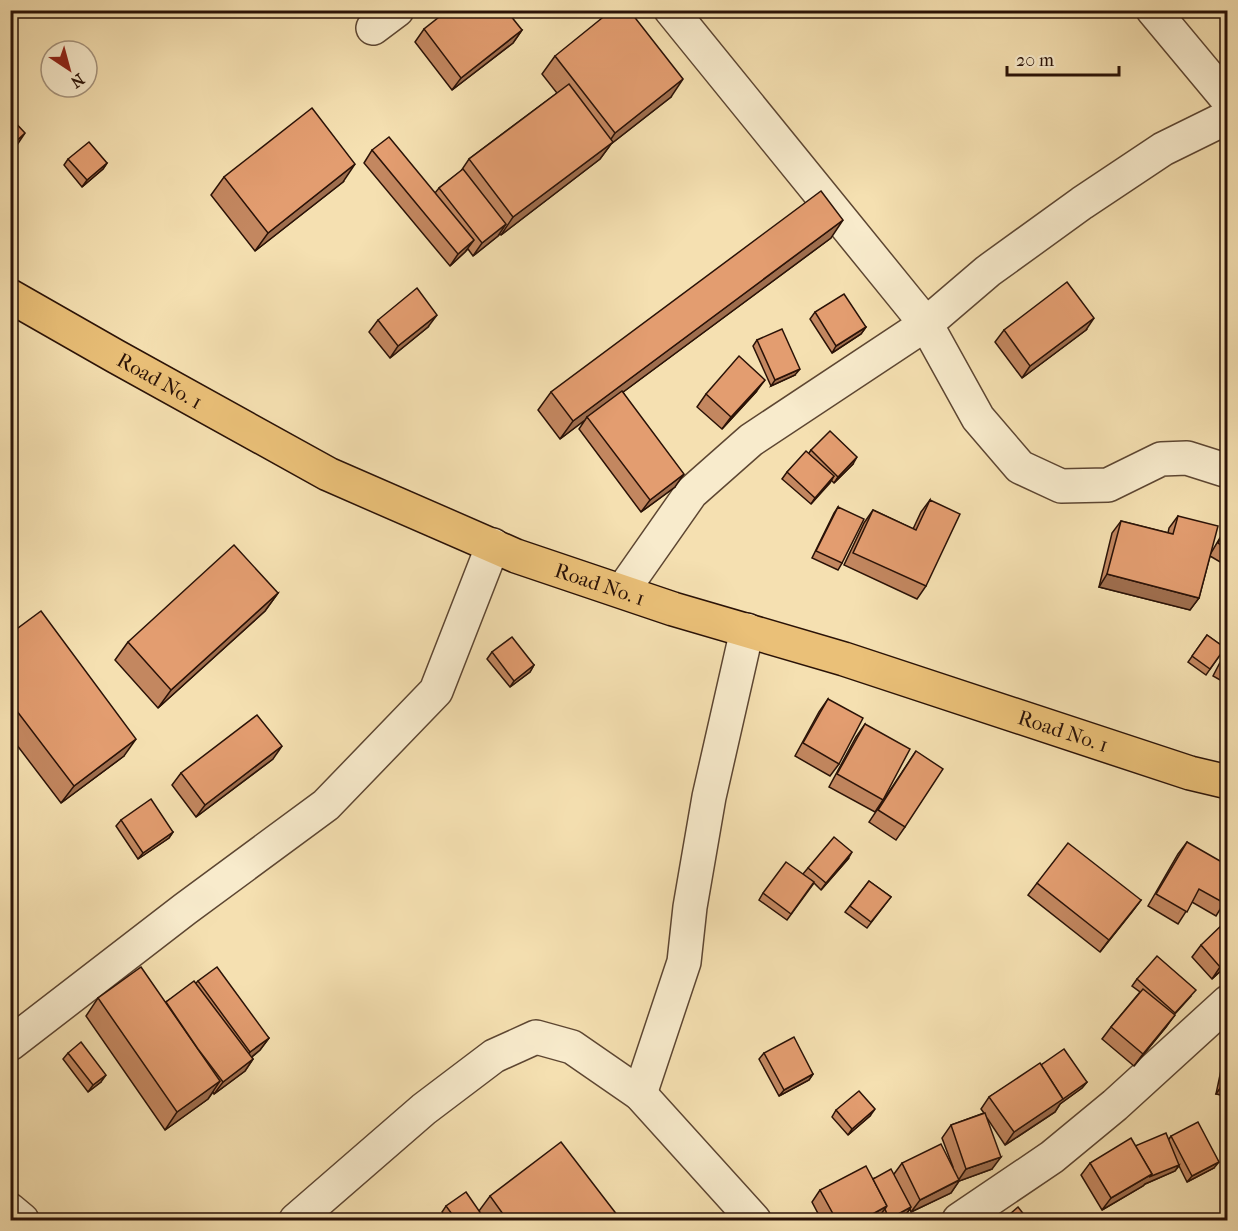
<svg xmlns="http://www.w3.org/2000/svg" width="1238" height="1231" font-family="'IM FELL French Canon',serif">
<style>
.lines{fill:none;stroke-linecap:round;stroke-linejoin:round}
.street-casing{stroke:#5d4632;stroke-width:36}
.highway-casing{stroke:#2a1207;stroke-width:36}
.street{stroke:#f8ebcc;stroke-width:33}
.highway{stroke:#eac078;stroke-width:33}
.wall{fill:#c38760;stroke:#2a1207;stroke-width:1.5}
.shaded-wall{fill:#9f6e4e;stroke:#2a1207;stroke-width:1.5}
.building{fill:#e39d70;stroke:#2a1207;stroke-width:1.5}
.labels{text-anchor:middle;stroke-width:6;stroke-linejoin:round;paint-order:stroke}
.street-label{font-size:21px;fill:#2a1207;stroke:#f8ebcc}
</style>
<rect width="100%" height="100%" fill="#f5e0b1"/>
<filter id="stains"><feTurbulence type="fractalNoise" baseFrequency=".00333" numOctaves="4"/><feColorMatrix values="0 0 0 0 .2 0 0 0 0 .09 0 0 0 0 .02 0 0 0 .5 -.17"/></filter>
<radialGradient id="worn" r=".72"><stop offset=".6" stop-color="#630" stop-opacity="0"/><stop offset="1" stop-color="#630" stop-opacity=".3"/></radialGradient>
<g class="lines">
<!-- street casing -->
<g class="street-casing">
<g id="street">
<polyline points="671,10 926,324 978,418 1020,467 1061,486 1108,485 1161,459 1187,458 1228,471"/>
<polyline points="1153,10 1228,100"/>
<polyline points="373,28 397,10"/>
<polyline points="623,590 691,493 751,440 926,324 988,271 1082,203 1163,149 1228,117"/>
<polyline points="10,1044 185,909 326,805 436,691 493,545"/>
<polyline points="640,1094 684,962 690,907 709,797 747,630"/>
<polyline points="10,1210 22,1220"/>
<polyline points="296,1220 424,1109 494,1056 536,1037 572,1047 640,1094 754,1220"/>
<polyline points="959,1220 1052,1157 1115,1105 1228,1002"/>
</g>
</g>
<!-- highway casing -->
<g class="highway-casing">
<g id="highway">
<path id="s1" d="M10 296 115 356 328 474 516 556 673 609 844 659 1190 773 1228 782"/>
</g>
</g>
<!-- street -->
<use href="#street" class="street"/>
<!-- highway -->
<use href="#highway" class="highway"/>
</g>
<!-- wall -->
<g class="wall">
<polygon points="424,29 522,30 513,43 452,90 415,42"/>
<polygon points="1227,37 1227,46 1224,42"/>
<polygon points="555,56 671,97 611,144 600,159 501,235 500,234 498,236 473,256 468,249 465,252 450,266 364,163 372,150 435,193 439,188 461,171 469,159 557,93 542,74"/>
<polygon points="68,159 107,163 103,169 82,187 64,165"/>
<polygon points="224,177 343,182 255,251 211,195"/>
<polygon points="831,238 623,392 675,487 641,512 579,429 585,420 560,439 538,410 551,392"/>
<polygon points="815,312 866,327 861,334 832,353 810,319"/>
<polygon points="378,320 428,327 390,358 369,332"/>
<polygon points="1004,330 1086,330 1022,378 995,342"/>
<polygon points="757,340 795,375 771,386 753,346"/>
<polygon points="756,392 722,429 697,407 706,394"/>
<polygon points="811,450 853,464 834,483 831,480 811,504 782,479 787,472 809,453"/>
<polygon points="930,500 926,586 917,599 844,565 864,523 873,510 913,529 921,512"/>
<polygon points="838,507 842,563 838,570 812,558 834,513"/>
<polygon points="1178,516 1211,553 1227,526 1227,566 1210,556 1199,598 1190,610 1099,587 1112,533 1121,521 1168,533 1169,528"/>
<polygon points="278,593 265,611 158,708 115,660 128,642"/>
<polygon points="10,634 124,756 61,803 10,736"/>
<polygon points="1207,635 1225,648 1206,675 1188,662"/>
<polygon points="1227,649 1227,684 1213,676"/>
<polygon points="492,652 534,665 530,672 510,687 487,659"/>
<polygon points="828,699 839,764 830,776 795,756 819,712"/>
<polygon points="865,724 883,800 875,812 829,787 856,737"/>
<polygon points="916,751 905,827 896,840 869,822"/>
<polygon points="273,759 196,817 172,785 181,773"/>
<polygon points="121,820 173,832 169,838 138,859 116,826"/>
<polygon points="1187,842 1224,903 1216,916 1192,902 1178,924 1148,906 1178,854"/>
<polygon points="848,859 821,890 814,883 787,920 759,900 763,893 803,874 808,868"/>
<polygon points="869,881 891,897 867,928 845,912"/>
<polygon points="1037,883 1141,900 1100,952 1028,895"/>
<polygon points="1201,945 1227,965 1212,979 1192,957"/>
<polygon points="1137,979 1191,996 1174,1015 1166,1027 1134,1066 1102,1039 1111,1027 1140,992 1132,986"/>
<polygon points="198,981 269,1038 260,1050 252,1057 253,1059 245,1071 214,1094 213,1092 208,1099 165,1130 86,1016 98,998 166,1002 196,983"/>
<polygon points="1227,1042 1227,1096 1216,1094"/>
<polygon points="68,1053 101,1082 88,1092 63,1059"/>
<polygon points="764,1053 813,1074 809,1080 779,1096 759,1059"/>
<polygon points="1041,1065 1087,1082 1082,1088 1060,1104 1055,1112 1005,1145 987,1118 992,1169 959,1181 951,1193 911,1212 910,1209 907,1213 893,1221 883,1221 880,1215 878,1218 874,1221 822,1221 812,1202 820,1190 894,1174 902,1163 953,1167 942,1138 951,1125 984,1113 981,1109 989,1097"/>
<polygon points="836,1110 870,1116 848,1135 832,1117"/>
<polygon points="1171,1136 1214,1168 1187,1182 1179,1166 1175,1171 1145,1184 1143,1186 1102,1210 1081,1175 1090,1163 1135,1146 1169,1139"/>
<polygon points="490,1196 620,1221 448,1221 442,1212 446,1206 479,1211"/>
</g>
<!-- shaded-wall -->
<g class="shaded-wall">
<polygon points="522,30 513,43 452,90 461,78"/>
<polygon points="683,79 671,97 611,144 600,159 501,235 513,217 605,148 615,133"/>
<polygon points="25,133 13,151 10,153 10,147"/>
<polygon points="107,163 103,169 82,187 87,180"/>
<polygon points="355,164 343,182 255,251 268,233"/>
<polygon points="843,220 831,238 588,418 587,417 585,420 560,439 573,421"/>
<polygon points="506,224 498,236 473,256 482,243"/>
<polygon points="474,240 465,252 450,266 458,254"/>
<polygon points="437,315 428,327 390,358 398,346"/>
<polygon points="1094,318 1086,330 1022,378 1030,366"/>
<polygon points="866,327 861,334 832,353 836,346"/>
<polygon points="800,369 795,375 771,386 775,380"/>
<polygon points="765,380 756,392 722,429 731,417"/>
<polygon points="857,457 853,464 834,483 838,477"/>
<polygon points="684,474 675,487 641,512 650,500"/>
<polygon points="834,476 830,483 811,504 815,498"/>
<polygon points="1107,574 1199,598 1190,610 1099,587"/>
<polygon points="278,593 265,611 158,708 171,690"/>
<polygon points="534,665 530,672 510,687 514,681"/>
<polygon points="136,739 124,756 61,803 74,786"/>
<polygon points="282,746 273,759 196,817 205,805"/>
<polygon points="173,832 169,838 138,859 143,853"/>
<polygon points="852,852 848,859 821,890 826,883"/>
<polygon points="1141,900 1132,912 1100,952 1109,940"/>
<polygon points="1227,960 1227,965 1212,979 1220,967"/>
<polygon points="1175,1015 1166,1027 1134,1066 1143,1054"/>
<polygon points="269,1038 260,1050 242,1065 250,1052"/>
<polygon points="253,1059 245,1071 214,1094 223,1082"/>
<polygon points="813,1074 809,1080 779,1096 784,1090"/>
<polygon points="106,1075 101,1082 88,1092 93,1085"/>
<polygon points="220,1081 208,1099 165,1130 177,1112"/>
<polygon points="1225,1081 1227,1082 1227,1096 1216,1094"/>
<polygon points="1087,1082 1082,1088 1060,1104 1055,1112 1005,1145 1014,1132"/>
<polygon points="875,1109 870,1116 848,1135 852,1129"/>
<polygon points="1001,1157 992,1169 959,1181 951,1193 911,1212 920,1200 958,1181 966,1169"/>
<polygon points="1219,1162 1214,1168 1187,1182 1192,1176"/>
<polygon points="1179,1165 1175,1171 1145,1184 1143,1186 1102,1210 1111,1198 1152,1174"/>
<polygon points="887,1206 878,1218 874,1221 860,1221"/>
<polygon points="911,1207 907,1213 893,1221 888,1221 889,1219"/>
</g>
<!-- building -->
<g class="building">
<polygon points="448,10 506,10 522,30 461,78 424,29"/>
<polygon points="612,10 629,10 683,79 615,133 555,56"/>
<polygon points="569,84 613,142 513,217 469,159"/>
<polygon points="312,108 355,164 268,233 224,177"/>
<polygon points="10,117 25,133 10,147"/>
<polygon points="389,137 474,240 458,254 372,150"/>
<polygon points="89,142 107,163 87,180 68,159"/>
<polygon points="463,169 506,224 482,243 439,188"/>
<polygon points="821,191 843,220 573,421 551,392"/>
<polygon points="1067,282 1094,318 1030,366 1004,330"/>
<polygon points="417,288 437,315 398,346 378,320"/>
<polygon points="844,294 866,327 836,346 815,312"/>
<polygon points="782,329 800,369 775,380 757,340"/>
<polygon points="739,356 765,380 731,417 706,394"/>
<polygon points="622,391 684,474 650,500 587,417"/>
<polygon points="830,431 857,457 838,477 811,450"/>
<polygon points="806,451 834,476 815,498 787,472"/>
<polygon points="930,500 960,514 926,586 853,553 873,510 916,530"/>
<polygon points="838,507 864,519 842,563 816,551"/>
<polygon points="1178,516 1218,526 1199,598 1107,574 1121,521 1173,534"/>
<polygon points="1227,527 1227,549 1218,543"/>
<polygon points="234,545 278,593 171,690 128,642"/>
<polygon points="41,611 136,739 74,786 10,702 10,634"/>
<polygon points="1207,635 1225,648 1210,669 1192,656"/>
<polygon points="512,637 534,665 514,681 492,652"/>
<polygon points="1227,653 1227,667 1222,664"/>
<polygon points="828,699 863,718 839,764 803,743"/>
<polygon points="257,715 282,746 205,805 181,773"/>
<polygon points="865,724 910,749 883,800 837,774"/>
<polygon points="916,751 943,769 905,827 878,810"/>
<polygon points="151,799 173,832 143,853 121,820"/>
<polygon points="834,837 852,852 826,883 808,868"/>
<polygon points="1187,842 1227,865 1227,898 1224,903 1199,889 1187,912 1156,894"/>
<polygon points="1068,843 1141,900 1109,940 1037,883"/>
<polygon points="786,862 814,882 791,914 763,893"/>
<polygon points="869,881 891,897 871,922 850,906"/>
<polygon points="1227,920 1227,960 1220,967 1201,945"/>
<polygon points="1157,956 1196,990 1175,1013 1137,979"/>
<polygon points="141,967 220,1081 177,1112 98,998"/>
<polygon points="217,967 269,1038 250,1052 198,981"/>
<polygon points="194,981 253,1059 223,1082 198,1049 166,1002"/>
<polygon points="1143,989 1175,1015 1143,1054 1111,1027"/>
<polygon points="794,1037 813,1074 784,1090 764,1053"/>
<polygon points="81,1042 106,1075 93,1085 68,1053"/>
<polygon points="1064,1049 1087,1082 1063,1099 1041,1065"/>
<polygon points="1040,1063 1063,1099 1014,1132 989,1097"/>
<polygon points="1227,1068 1227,1082 1225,1081"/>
<polygon points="859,1091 875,1109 852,1129 836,1110"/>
<polygon points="985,1113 1001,1157 966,1169 951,1125"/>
<polygon points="1198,1122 1219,1162 1192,1176 1171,1136"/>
<polygon points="1166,1133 1179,1165 1149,1177 1152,1174 1135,1146"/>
<polygon points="1131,1138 1152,1174 1111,1198 1090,1163"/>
<polygon points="561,1142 621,1220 620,1221 508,1221 490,1196"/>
<polygon points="941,1144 959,1180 920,1200 902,1163"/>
<polygon points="866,1166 887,1206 860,1221 837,1221 820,1190"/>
<polygon points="891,1169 911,1207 889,1219 885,1209 887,1206 873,1179"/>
<polygon points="466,1192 486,1221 457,1221 446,1206"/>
<polygon points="1018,1207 1029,1221 1002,1221"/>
</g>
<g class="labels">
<!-- street labels -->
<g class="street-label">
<text dy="7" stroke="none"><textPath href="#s1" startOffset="172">Road No. 1</textPath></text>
<text dy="7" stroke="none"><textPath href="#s1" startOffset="658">Road No. 1</textPath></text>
<text dy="7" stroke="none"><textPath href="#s1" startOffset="1144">Road No. 1</textPath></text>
</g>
</g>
<!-- margin -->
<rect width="1238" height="1231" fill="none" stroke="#f5e0b1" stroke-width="36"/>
<rect x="12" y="12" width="1214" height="1207" fill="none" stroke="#2a1207" stroke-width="3"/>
<rect x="18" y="18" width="1202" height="1195" fill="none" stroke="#2a1207" stroke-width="1.5"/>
<!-- north arrow -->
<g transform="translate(69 69) rotate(144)"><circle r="28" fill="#f8ebcc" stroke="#a6947d" stroke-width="1.5"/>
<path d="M0-4.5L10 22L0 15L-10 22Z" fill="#8f2418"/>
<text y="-9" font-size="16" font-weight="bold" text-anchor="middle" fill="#2a1207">N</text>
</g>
<!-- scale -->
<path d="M1007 66v9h112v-9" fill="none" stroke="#2a1207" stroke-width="3"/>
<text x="1016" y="66" font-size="18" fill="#2a1207" stroke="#f8ebcc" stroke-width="4.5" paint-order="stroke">20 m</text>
<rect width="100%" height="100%" filter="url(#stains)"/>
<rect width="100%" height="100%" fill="url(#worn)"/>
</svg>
